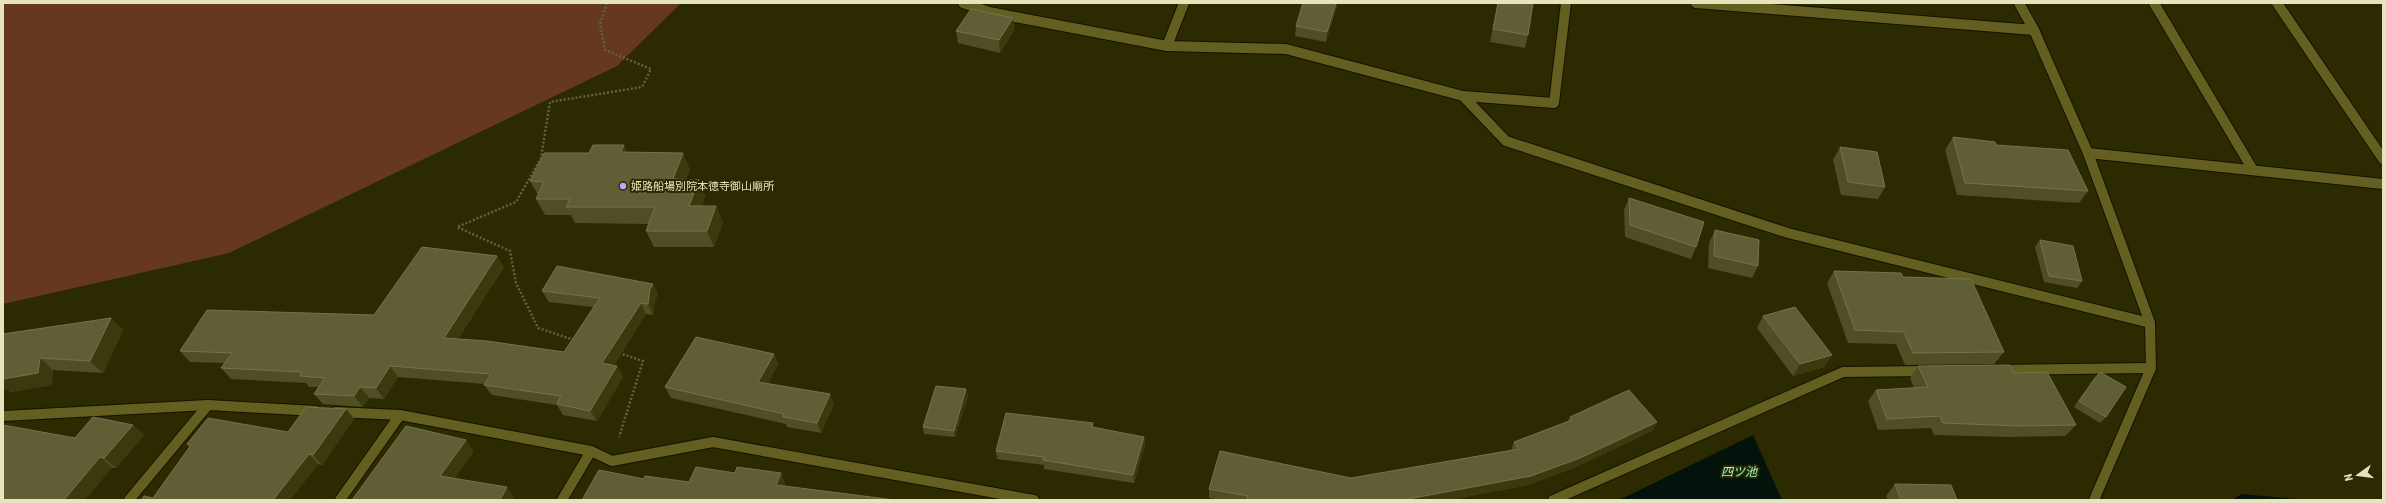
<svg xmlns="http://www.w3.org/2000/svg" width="2386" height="503" font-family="'Roboto Condensed','Noto Sans JP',sans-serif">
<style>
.green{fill:#663820}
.water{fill:#04120c}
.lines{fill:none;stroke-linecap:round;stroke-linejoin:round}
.street-casing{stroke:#141200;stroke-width:12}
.path{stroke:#646239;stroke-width:2.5;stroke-dasharray:2 2;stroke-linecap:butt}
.street{stroke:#625f21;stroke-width:10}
.wall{fill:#504e24}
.shaded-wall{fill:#3b390e}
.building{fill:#605e34;stroke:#75734a}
.poi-dot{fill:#b2adf9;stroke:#2c2a00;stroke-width:1.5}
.labels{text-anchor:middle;stroke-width:4;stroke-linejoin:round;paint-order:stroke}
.poi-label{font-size:11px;fill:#e5e4bd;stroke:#2c2a00;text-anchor:start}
.water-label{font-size:12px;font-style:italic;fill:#90fcd2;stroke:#2c2a00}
</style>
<rect width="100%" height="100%" fill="#2c2a00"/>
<!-- green -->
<polygon class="green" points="3,3 681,3 617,66 229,253 3,304"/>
<!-- water -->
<g class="water">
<polygon points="1753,435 1782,500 1619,500"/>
<polygon points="2242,494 2308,500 2232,500"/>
</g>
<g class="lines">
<!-- street casing -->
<g class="street-casing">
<g id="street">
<polyline points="963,3 989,12 1167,46 1286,49 1463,96 1506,141 1788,233 2150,323"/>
<polyline points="1696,3 2034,30"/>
<polyline points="2019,3 2034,30 2088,153 2150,323 2151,368 2094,500"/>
<polyline points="2154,3 2253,170"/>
<polyline points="2277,3 2383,159"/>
<polyline points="1167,46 1184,3"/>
<polyline points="1463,96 1554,103 1566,3"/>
<polyline points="2088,153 2383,184"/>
<polyline points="1998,370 2151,368"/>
<polyline points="336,412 400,415 591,451 612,461 713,442 1034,500"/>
<polyline points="3,416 208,405 316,411"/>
<polyline points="129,500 208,405"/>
<polyline points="340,500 400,415"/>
<polyline points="562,500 591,451"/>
<polyline points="1553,500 1843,372 1928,371"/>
</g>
</g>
<!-- path -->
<g class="path">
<polyline points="574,340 538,328 516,283 510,251 457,227 516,202 541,158 550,102 642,87 651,69 605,50 600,24 607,3"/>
<polyline points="619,353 643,361 619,437"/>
</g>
<!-- street -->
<use href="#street" class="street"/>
</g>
<!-- wall -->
<g class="wall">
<polygon points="1338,3 1326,42 1295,36 1296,26"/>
<polygon points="1498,3 1533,3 1528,35 1525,48 1490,42"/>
<polygon points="1013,18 1014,30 1000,53 958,43 956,31"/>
<polygon points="1953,137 1996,145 2088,191 2079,203 1957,195 1945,150"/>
<polygon points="1840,147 1885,187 1878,199 1841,195 1833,160"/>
<polygon points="628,152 690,169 686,180 699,180 705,196 702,206 716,206 723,223 714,247 654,247 646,231 649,224 575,223 571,215 545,215 536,199 538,195 530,181 589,153"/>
<polygon points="1629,198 1696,247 1691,259 1625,237 1624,210"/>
<polygon points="1715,230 1758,266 1752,278 1708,268 1709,243"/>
<polygon points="2040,240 2082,281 2077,288 2044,282 2035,247"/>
<polygon points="504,267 458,339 564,352 593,307 549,302 542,291 653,284 658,295 655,300 653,315 646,314 614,365 617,366 623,377 597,421 563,415 557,405 492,395 484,385 485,384 398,377 384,399 369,398 363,407 323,404 314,394 319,387 309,387 306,383 231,379 221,368 225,363 190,362 180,351 374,315"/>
<polygon points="1834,271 1903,277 2004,352 1994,364 1905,365 1896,344 1848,343 1827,283"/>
<polygon points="1763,316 1832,355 1824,367 1793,376 1757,328"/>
<polygon points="111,318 123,330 103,373 53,370 52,385 11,392 8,390 3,390 3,334"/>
<polygon points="774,354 778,364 768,383 834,404 821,433 787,427 786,424 671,398 665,387"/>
<polygon points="1918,366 2013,373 2076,425 2065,436 2011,437 1934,435 1931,428 1878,430 1868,401 1876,390 1914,388 1910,378"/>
<polygon points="2100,372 2106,417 2100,423 2074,407 2094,378"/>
<polygon points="966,389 968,396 955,437 924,434 923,427"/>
<polygon points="346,409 354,419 322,465 318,464 290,500 141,500 153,498 190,447 187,444 288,432"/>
<polygon points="1570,417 1657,422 1652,431 1576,467 1528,485 1449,500 1221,500 1209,498 1209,489 1351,478 1511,450 1514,442 1568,421"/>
<polygon points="1093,423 1093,427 1144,437 1145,445 1134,483 1044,469 1044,465 997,459 996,451"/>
<polygon points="133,425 144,435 116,468 112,468 75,438"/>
<polygon points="1895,484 1957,500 1888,500 1886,496"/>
</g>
<!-- shaded-wall -->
<g class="shaded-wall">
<polygon points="1336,3 1338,3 1326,42 1327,32"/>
<polygon points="1013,18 1014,30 1000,53 999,40"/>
<polygon points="624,145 632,162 621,152"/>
<polygon points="683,153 690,169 680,196 673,179"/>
<polygon points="699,180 705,196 696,222 689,206"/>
<polygon points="716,206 723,223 714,247 707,231"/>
<polygon points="497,256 504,267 452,348 444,338"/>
<polygon points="653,284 658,295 655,300 653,315 648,304 650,289"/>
<polygon points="641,303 646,314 608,374 602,363"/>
<polygon points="111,318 123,330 103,373 90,361"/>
<polygon points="774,354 778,364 763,392 758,382"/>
<polygon points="1832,355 1824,367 1793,376 1800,364"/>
<polygon points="40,358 53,370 52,385 11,392 8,390 3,390 3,379"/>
<polygon points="390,366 398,377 384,399 376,388"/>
<polygon points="617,366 623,377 597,421 590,411"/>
<polygon points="360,387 369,398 363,407 354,396"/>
<polygon points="966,389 968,396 955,437 954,431"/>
<polygon points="830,394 834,404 821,433 817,423"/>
<polygon points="346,409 354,419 322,465 313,455"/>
<polygon points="1657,422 1652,431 1576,467 1528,485 1449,500 1408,500 1408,499"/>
<polygon points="133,425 144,435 116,468 104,458"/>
<polygon points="1144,437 1145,445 1134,483 1133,475"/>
<polygon points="466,440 474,451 449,487 440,476"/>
<polygon points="309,454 318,464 290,500 273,500"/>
<polygon points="100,457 112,468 85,500 64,500"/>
<polygon points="781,473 786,485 781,497 776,485"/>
<polygon points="507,487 515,498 514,500 500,500"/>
</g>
<!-- building -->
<g class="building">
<polygon points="1303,3 1336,3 1327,32 1296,26"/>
<polygon points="1498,3 1533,3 1528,35 1493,29"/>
<polygon points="971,9 1013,18 999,40 956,31"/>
<polygon points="1953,137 1995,142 1996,145 2068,150 2088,191 1965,183"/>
<polygon points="593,145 624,145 621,152 683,153 673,179 699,180 689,206 716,206 707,231 646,231 655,207 566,207 570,199 536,199 544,182 530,181 544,153 589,153"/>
<polygon points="1840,147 1877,152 1885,187 1848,182"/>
<polygon points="1629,198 1704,222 1696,247 1630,225"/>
<polygon points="1715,230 1759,240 1758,266 1714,256"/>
<polygon points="2040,240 2073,246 2082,281 2049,276"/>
<polygon points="422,247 497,256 444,338 487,341 564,352 600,298 542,291 557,266 653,284 650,289 648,304 641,303 602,363 617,366 590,411 557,404 561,396 484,385 491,374 390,366 376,388 360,387 354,396 314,394 325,378 300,376 302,372 221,368 232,353 180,351 207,310 374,315"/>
<polygon points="1834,271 1901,273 1903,277 1971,279 2004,352 1913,353 1904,332 1855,330"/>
<polygon points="1795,307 1832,355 1800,364 1763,316"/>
<polygon points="111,318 90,361 40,358 38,373 3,379 3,334"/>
<polygon points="696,337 774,354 758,382 830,394 817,423 783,417 784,414 665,387"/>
<polygon points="2010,365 2013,373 2047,372 2076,425 2020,426 1943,423 1940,416 1887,419 1876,390 1928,387 1918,366"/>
<polygon points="2100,372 2126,387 2106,417 2079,401"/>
<polygon points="936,386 966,389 954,431 923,427"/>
<polygon points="1629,390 1657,422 1580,458 1531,476 1408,499 1408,500 1247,500 1248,496 1209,489 1220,451 1351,478 1519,449 1514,442 1572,420 1570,417"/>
<polygon points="306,407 346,409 313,455 309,454 273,500 141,500 144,496 153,498 191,445 187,444 208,418 288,432"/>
<polygon points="1006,413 1093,423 1092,427 1144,437 1133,475 1043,460 1044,457 996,451"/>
<polygon points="93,417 133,425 104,458 100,457 64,500 3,500 3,425 75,438"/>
<polygon points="406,426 466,440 440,476 507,487 500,500 352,500"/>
<polygon points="696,467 735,473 737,467 781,473 776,485 895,500 582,500 599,470 644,479 645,476 689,482"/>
<polygon points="1895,484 1951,485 1957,500 1901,500"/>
</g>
<!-- markers -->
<circle class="poi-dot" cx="623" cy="186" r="4"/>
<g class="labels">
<!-- poi labels -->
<g class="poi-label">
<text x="631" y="190">姫路船場別院本徳寺御山廟所</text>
</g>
<!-- water labels -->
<g class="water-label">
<text x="1739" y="476">四ツ池</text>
</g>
</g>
<!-- border -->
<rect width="2386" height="503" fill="none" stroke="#e5e4bd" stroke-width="8"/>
<!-- north arrow -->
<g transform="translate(2358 475) rotate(256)" stroke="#2c2a00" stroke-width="3" paint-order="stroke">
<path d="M0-3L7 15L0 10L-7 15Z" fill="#e5e4bd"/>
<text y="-6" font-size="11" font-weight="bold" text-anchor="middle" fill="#e5e4bd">N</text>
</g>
</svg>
